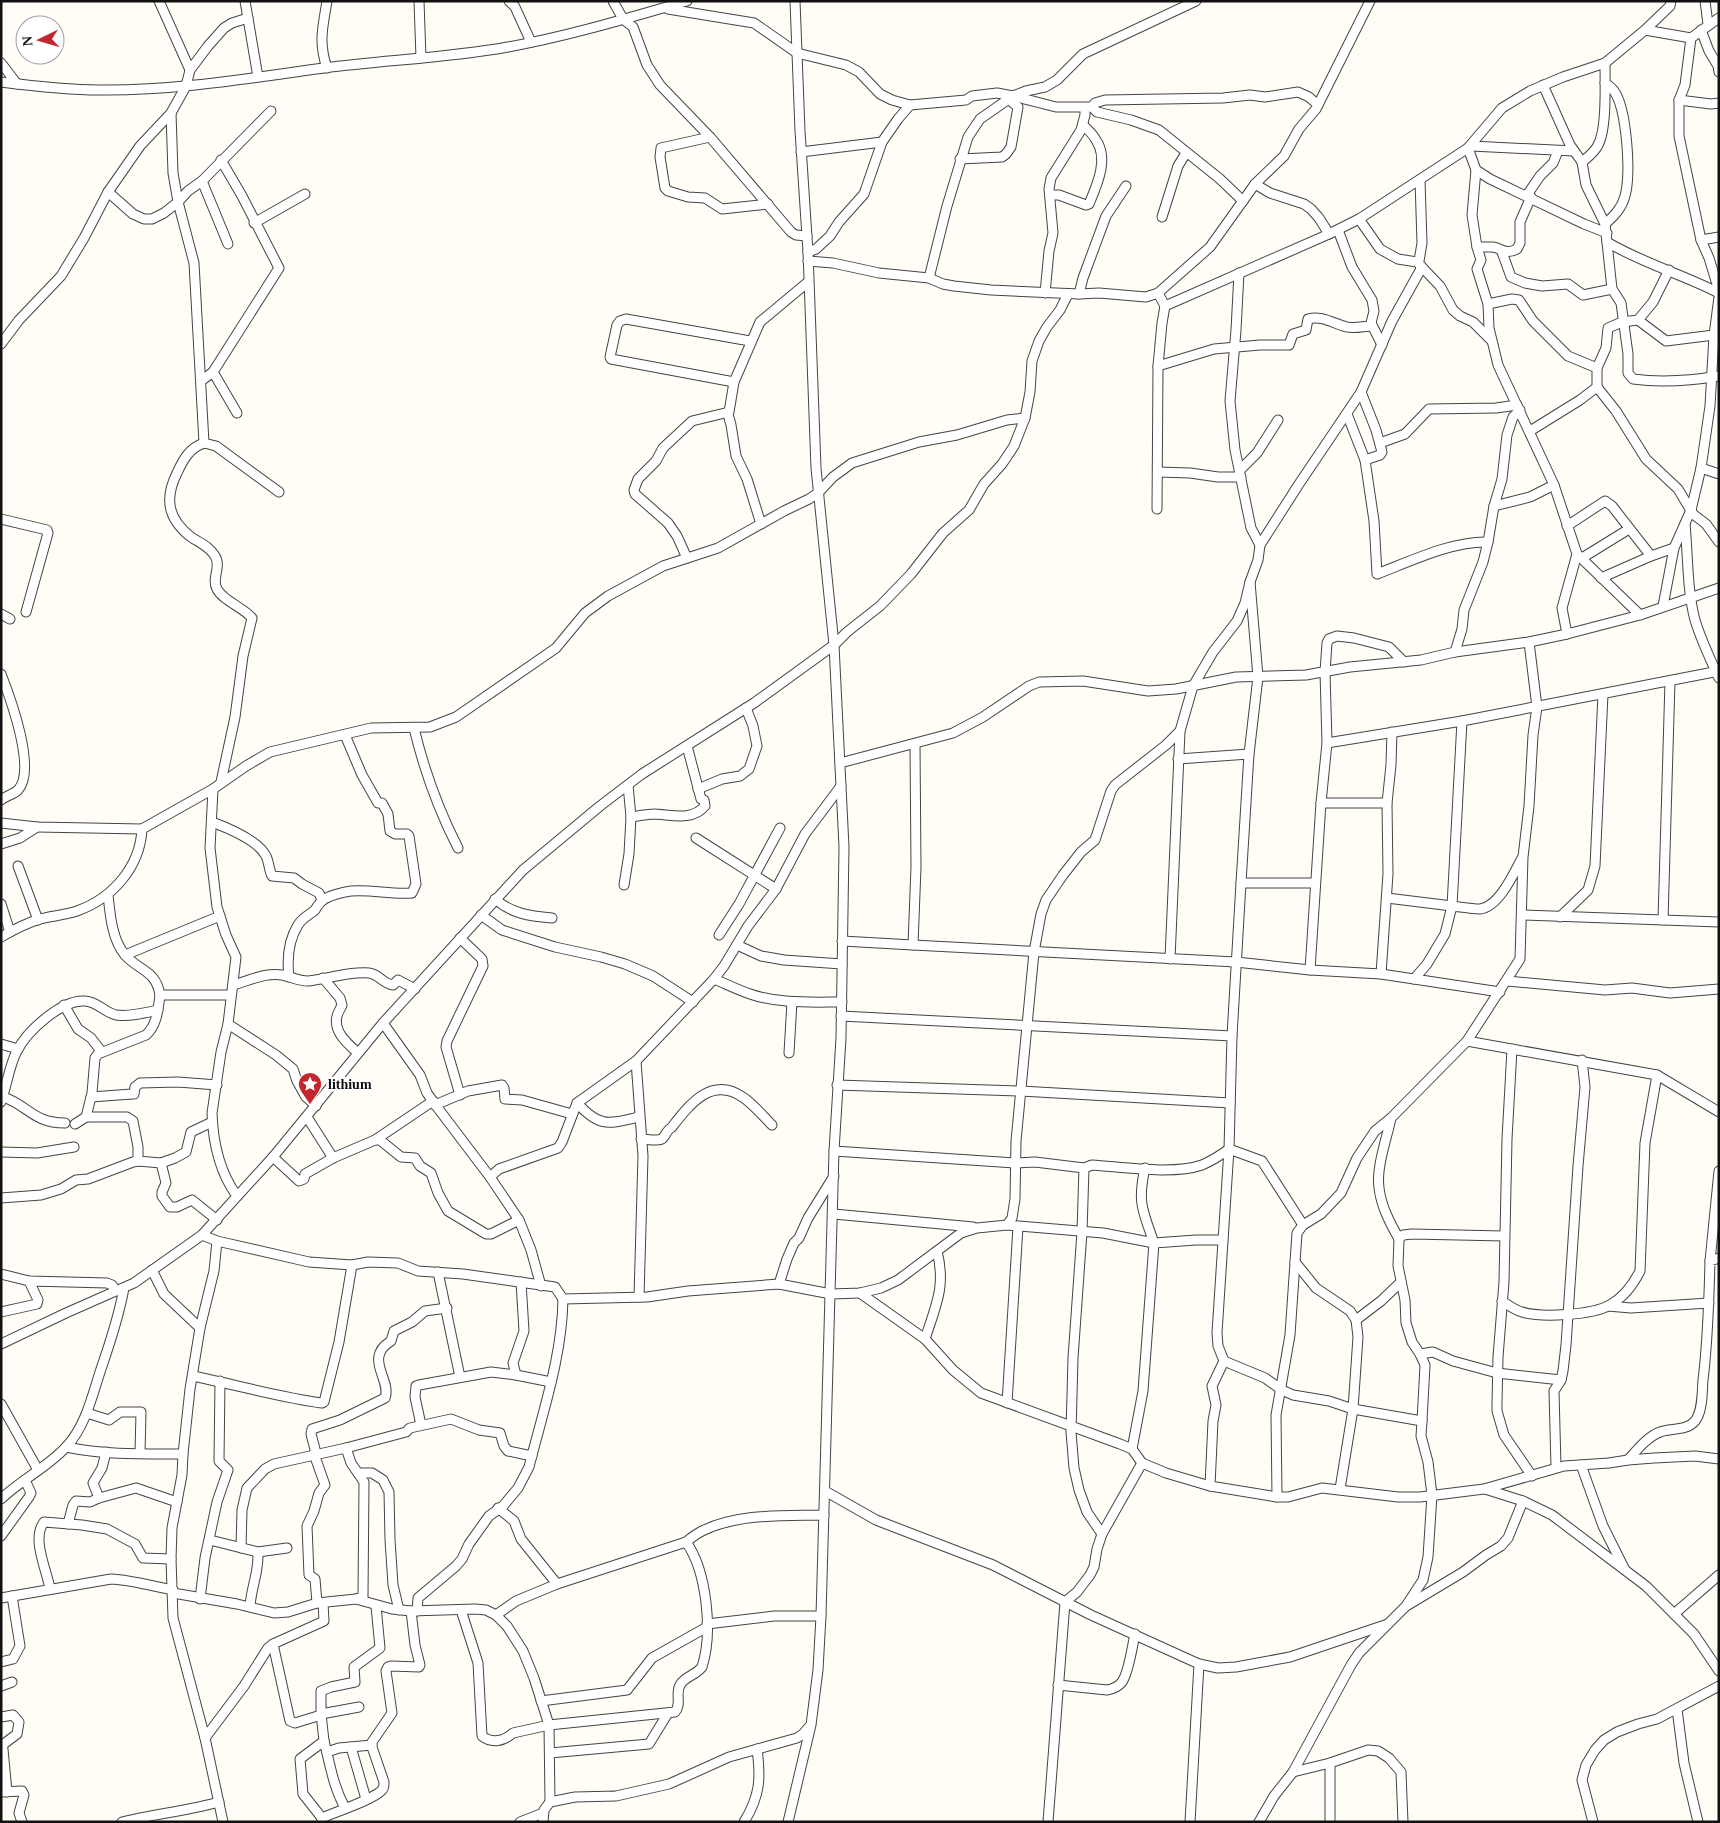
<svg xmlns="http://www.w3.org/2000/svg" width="1720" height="1823" font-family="Georgia,serif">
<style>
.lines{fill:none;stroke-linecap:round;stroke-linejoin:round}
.minor-casing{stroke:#444;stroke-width:11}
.minor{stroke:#fff;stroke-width:9}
.labels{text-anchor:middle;stroke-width:5;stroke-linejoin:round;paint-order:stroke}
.poi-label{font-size:14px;font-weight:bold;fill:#111;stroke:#fff;text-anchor:start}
</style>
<rect width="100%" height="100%" fill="#fffdf5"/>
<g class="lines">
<!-- minor casing -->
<g class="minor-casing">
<g id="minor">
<polyline points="159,1 190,70"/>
<polyline points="245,1 258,77"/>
<polyline points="419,1 421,58"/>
<polyline points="509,1 515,7 531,42"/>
<polyline points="613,1 623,19 633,27 647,65 660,85 710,137 791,232 796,235 807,236"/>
<polyline points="1705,1 1708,24"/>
<polyline points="668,9 754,23 797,53 846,65 859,72 880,94 892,100 910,105 966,100 972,96 997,93 1013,96 1026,91 1045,87 1057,80 1083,54 1196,1"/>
<polyline points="1645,30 1670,6 1671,1"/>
<polyline points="1701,30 1709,51 1718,66 1719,72"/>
<polyline points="1691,38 1685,85 1679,100 1679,136 1701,240 1709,258 1719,291"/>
<polyline points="1,63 17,84"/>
<path d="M327 68C318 41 323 27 327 1"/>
<path d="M1 82C33 86 66 90 99 90 173 91 251 78 324 68 385 60 447 58 508 47 569 36 628 18 687 1"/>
<path d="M1543 85 1570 145 1582 162 1586 185 1605 224 1612 289 1621 303 1628 354V373L1633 379C1663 383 1689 381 1719 376"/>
<polyline points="1679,100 1711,104 1719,103"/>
<polyline points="1092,107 1095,103 1105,100 1223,98 1250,95 1265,97 1298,92 1309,97 1318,105"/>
<polyline points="171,113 173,173 178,202 194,263 204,443 216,446 279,492"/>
<polyline points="710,137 661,148 660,157 665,188 668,191 688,197 705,198 722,209 768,204"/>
<polyline points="1471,146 1574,151"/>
<polyline points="1468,148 1476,170 1490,179 1584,224 1607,233"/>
<polyline points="801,152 882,142"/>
<polyline points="960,159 1002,157 1006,154 1011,147 1018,107 1008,99"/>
<path d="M1582 162C1588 157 1595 152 1598 145 1607 129 1605 83 1605 63"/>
<polyline points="1476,170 1472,215 1477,247 1481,260 1477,269 1488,304 1489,328 1498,365 1554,485 1577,554 1640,615"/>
<polyline points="202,181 228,244"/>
<polyline points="1255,184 1270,193 1304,204 1311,209 1319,218 1329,234"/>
<polyline points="108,192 133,214 144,219 152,219 164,213 178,202 188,191 202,181 271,111"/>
<path d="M1050 195H1059L1086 205 1089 204C1097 185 1109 159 1096 140 1093 134 1087 129 1083 125"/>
<polyline points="1527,195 1540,176 1553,163 1558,151"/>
<polyline points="1162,217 1178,166 1186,153"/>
<polyline points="1359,219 1380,249 1398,259 1417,262 1440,286 1453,310 1460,316 1473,322 1491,340"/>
<polyline points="254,223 305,194"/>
<path d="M1605 224C1614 216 1622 208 1625 196 1631 174 1627 109 1614 91 1612 88 1608 85 1605 83"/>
<polyline points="1338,230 1352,267 1372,300 1374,311 1371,323 1382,345"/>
<polyline points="1701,240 1719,237"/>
<path d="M1607 242C1642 263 1682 274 1719 293"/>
<path d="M1477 247C1482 247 1488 247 1493 247 1503 249 1506 255 1517 249L1520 243V222L1531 197"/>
<polyline points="808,252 816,249 830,236 839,222 864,194 882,142 898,119 910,105"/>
<polyline points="1502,252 1511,277 1525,283 1542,286 1568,284 1583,295 1612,289"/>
<polyline points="808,261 833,263 879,273 929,278 943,284 954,286 991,290 1079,294 1099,293 1146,297 1158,293 1210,247 1255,184 1284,156 1299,129 1316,109 1370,1"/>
<polyline points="1417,262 1419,261 1422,243 1420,180"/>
<polyline points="1239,273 1236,330 1230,401 1235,450 1251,528 1260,545"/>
<polyline points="929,278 947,206 968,137 980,119 1013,96 1056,107 1092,107 1097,112 1131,120 1159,130 1220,179 1243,201"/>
<polyline points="1045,293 1049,251 1053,233 1049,189 1051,178 1081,130 1085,115 1085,108"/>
<polyline points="1079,294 1083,278 1106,216 1126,186"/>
<polyline points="1488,304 1512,299 1519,300 1533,321 1568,356 1597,368"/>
<polyline points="1165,306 1329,234 1359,219 1468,148 1502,108 1530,91 1563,77 1605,63 1645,30 1691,38 1719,18"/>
<polyline points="1638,320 1666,341 1714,335"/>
<polyline points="1,344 19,320 61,276 84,238 108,192 140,146 171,113 186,86 190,70 208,46 224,28 232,23 248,18"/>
<path d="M1158 366 1214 349 1260 345H1289L1293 334 1306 330 1308 319C1322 315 1334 324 1347 327 1354 329 1365 326 1372 326"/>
<polyline points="213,372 237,413"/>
<polyline points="201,381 213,372 279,268 242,196 221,160"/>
<polyline points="734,382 611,359 610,357 617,325 620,321 626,319 750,341"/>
<polyline points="1597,387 1616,411 1646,459 1678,489 1693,514 1706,524 1719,542"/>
<polyline points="1361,392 1376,430 1382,452 1380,455 1365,460"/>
<polyline points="728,414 731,425 736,456 747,479 761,524"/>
<path d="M1347 414 1365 460 1374 521 1377 574C1411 561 1452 541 1488 542"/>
<polyline points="1530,431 1580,400 1597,387 1597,368 1606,348 1608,328 1622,322 1638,320 1653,302 1669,270"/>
<path d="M204 443C189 448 183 460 177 473 164 499 168 519 191 537 200 543 209 546 215 556 222 567 211 578 217 589 223 601 243 607 252 618L243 656 235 717 221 782"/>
<polyline points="1380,443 1405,434 1429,409 1496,408 1517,405"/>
<polyline points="1701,468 1719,474"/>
<polyline points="1240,470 1257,453 1278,420"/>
<polyline points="1158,472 1190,473 1218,477 1241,477"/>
<polyline points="1494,506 1530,497 1554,485"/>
<polyline points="1157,509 1158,366 1162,323 1165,306 1158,293"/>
<polyline points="1,519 47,530 48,533 26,612"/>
<path d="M1685 524C1688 555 1687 590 1695 620 1701 640 1710 659 1719 678"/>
<polyline points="1567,526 1605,501 1612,506 1651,556"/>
<polyline points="687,558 677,536 668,523 635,494 634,490 638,479 656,461 663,448 692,421 729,412 734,382 760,322 808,282"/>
<polyline points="1582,558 1629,529"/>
<polyline points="1601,578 1651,556 1674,548"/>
<polyline points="1663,606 1674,548 1691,510 1701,468 1710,406 1714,335 1719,297"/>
<polyline points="1,614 10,619"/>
<polyline points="1567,634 1562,608 1577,554"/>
<polyline points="1455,652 1462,629 1464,610 1483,562 1488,542 1494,506 1502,479 1507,435 1513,417 1520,410"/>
<path d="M1 674C10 697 37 770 18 790 14 794 6 796 1 800"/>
<path d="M414 728C424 770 438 809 458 848"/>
<polyline points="1327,743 1462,721 1719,671"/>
<polyline points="1178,759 1249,754"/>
<polyline points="840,763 953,733 983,717 1029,686 1039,682 1083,681 1148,691 1176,689 1236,677 1306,675 1350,667 1421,660 1455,652 1529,642 1567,634 1640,615 1719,588"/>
<path d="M213 789 210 848 217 907 226 935 236 957 228 1024 221 1052 212 1113C213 1142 220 1173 237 1196"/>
<polyline points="698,789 722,779 740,776 749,769 757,746 753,726 746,708"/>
<polyline points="1321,803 1387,803 1388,874 1381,974"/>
<polyline points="1387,803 1391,765 1392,732"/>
<path d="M631 817C639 816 647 814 655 814 673 815 692 821 705 806L704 800 701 799 687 746"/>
<path d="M212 822C228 828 258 840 266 856 269 862 269 870 272 876L294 878 302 884 319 893 322 900"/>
<polyline points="1,823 37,827 142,829"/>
<polyline points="696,838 776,889"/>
<polyline points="1,844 20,838 37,827"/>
<polyline points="18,866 38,920"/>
<polyline points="1241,883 1315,883"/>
<polyline points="624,885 629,854 631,817 628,785"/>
<path d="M108 895C110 914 112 940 125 955 139 971 156 970 160 995H231"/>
<polyline points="1387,898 1452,906 1462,721"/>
<path d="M495 899C512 914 530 916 552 918"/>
<polyline points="1,904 10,932"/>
<polyline points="481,915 502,930 555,947 601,957 625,964 653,976 693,1002"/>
<polyline points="1522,915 1719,922"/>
<polyline points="1560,917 1588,890 1595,866 1603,694"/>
<polyline points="1663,920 1670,681"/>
<polyline points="719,935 739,904 780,828"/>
<path d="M1 937C13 930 27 923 40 919 52 916 65 915 77 911 113 898 140 867 142 829L213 789 246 766 270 752 371 728 430 727 456 717 556 648 585 613 608 596 663 566 718 548 784 511 809 499 818 493 833 477 852 463 919 442 957 435 1007 420 1025 418"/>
<polyline points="842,941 913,945 916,867 915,744"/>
<polyline points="737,945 761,956 784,960 842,964"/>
<polyline points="913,945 1236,962 1310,970 1381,974 1500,992"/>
<polyline points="125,955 220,916"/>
<polyline points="1170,959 1180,731"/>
<polyline points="1310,970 1321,803 1327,743 1325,672 1327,643 1329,639 1337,636 1354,638 1389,647 1404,662"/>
<path d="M289 977C287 960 288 941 298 925 302 918 309 915 315 910 317 907 319 903 322 901 327 896 343 892 351 891 371 889 392 895 412 893L416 884 409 836 407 834H395L390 831 388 814 382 803H378L362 775 345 735"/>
<path d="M323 978 340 998 342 1005C341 1008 338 1012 337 1016 333 1032 348 1044 358 1053"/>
<path d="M714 979C726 984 738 990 750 994 779 1004 811 1002 842 1002"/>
<path d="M1414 979 1427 964 1445 934 1452 906C1461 907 1471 909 1480 909 1499 907 1514 873 1522 858"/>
<polyline points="1507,981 1605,990 1632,988 1670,993 1719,989"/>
<path d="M233 985C248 981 266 972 282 975 292 977 298 981 308 981 328 979 349 971 369 973 379 974 383 984 393 985L398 980 415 989"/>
<polyline points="64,1005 78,1029 91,1038 101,1051"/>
<polyline points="841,1016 1232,1036"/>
<polyline points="383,1023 420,1075 427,1093 437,1107 490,1177"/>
<polyline points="228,1024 276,1055 293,1069 297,1081 306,1097 316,1106"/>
<polyline points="1467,1041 1657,1075 1719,1112"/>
<polyline points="1,1044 18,1049"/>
<polyline points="1512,1049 1507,1139 1504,1282 1498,1357 1497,1403 1497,1411 1504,1435 1532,1476"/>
<polyline points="789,1053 792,1002"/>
<polyline points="636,1061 643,1156 639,1297"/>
<polyline points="837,1085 1021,1091 1230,1103"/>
<polyline points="460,1095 446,1047 447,1041 483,966 482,959 460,938"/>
<path d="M3 1097C28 1105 33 1123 65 1123"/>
<polyline points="91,1097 132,1094 134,1094 135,1087 140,1083 178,1082 217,1085"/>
<path d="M1 1102C7 1085 9 1066 17 1051 27 1031 62 999 85 1001 98 1002 104 1012 116 1015 129 1017 145 1013 158 1010"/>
<path d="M577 1103C600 1128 608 1124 639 1117"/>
<polyline points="435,1105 468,1091 502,1085 504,1088 505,1099 522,1100 572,1114"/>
<polyline points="86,1117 127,1117 133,1121 138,1147 138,1161"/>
<polyline points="307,1117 333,1158"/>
<path d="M1391 1118C1387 1138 1376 1167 1379 1188 1381 1206 1390 1223 1399 1239"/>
<path d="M75 1124 86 1117 92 1093 95 1058 98 1054 146 1035C157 1025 158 1010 160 995"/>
<path d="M641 1139C647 1139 659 1142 663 1138 667 1133 666 1131 672 1127 690 1104 712 1075 744 1098 754 1105 763 1116 772 1125"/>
<polyline points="375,1140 433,1101"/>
<polyline points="834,1151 1015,1163 1035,1162 1084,1168"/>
<polyline points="1,1152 37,1153 74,1147"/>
<polyline points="273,1157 299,1181 304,1179 305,1174 333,1158 375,1140 380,1140 401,1157 415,1158 420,1166 431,1173 438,1193 448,1211 486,1234 491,1234 519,1220"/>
<polyline points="161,1163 166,1183 162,1192 162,1196 170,1207 177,1207 192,1200 217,1220"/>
<polyline points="1,1198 41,1195 61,1189 76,1180 88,1179 133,1162 138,1161 161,1163 175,1158 186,1152 191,1132 212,1122"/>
<polyline points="834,1214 973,1227"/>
<path d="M1007 1225 1103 1233 1154 1243C1143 1211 1137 1203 1145 1168"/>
<polyline points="202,1235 217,1241 309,1262 352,1265 368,1262 398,1263 418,1271 463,1274 555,1287 563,1299 647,1297 688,1291 779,1284 831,1294 860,1293 881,1288 898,1280 961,1233 977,1228 1007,1225 1012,1218 1015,1199 1016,1141 1034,952 1041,914 1046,900 1063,875 1081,852 1095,840 1111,791 1115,785 1166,745 1180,731 1193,686 1213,652 1237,621 1245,603 1250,582"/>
<polyline points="217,1241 214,1271 200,1328 190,1389 183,1454 182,1475 172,1528 171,1559 173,1618 205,1738 223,1822"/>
<polyline points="1710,1261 1719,1171"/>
<polyline points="1295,1262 1316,1288 1350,1311 1356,1320 1358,1337 1353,1409 1340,1489"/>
<polyline points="152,1270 164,1294 200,1328"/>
<polyline points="438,1272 460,1377"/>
<polyline points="1,1274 29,1281 107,1283 112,1285 116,1291"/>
<polyline points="779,1284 787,1259 794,1243 799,1238 808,1218 834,1176"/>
<polyline points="541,1286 531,1250 519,1220 490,1177 499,1169 558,1148 562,1142 577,1103 636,1061 714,979 724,966 748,926 776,889 805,834 841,786"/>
<polyline points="860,1293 925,1339 953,1370 981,1393 1120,1444 1132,1449 1142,1463"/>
<path d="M1502 1301C1508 1305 1515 1310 1522 1312 1541 1318 1593 1315 1610 1305 1624 1297 1633 1285 1640 1271L1645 1143 1657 1075"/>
<polyline points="1608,1306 1631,1308 1709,1303"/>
<polyline points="1,1312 37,1304 38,1300 29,1281"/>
<polyline points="1356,1320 1381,1301 1401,1282"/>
<path d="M925 1339C936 1305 946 1286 937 1251"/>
<polyline points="1,1344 66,1313 134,1283 202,1235 273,1157 383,1023 523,870 600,806 642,774 754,703 834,645 847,632 880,606 911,574 943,533 969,510 984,484 1002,464 1014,446 1025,418 1030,392 1032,361 1039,341 1047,327 1060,310 1068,294"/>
<polyline points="1420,1354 1433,1352 1453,1361 1497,1373 1561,1380"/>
<polyline points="1224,1361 1218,1346 1217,1333 1229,1149 1232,1036 1241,883 1249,754 1258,677 1250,582 1258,560 1260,545 1299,484 1361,392 1392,321 1422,267"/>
<polyline points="516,1375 513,1363 524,1331 521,1282"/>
<path d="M193 1376C236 1385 279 1397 322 1403L324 1402 339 1342 352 1265"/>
<polyline points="1007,1403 1018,1227"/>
<polyline points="1,1404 38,1470"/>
<polyline points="87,1413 109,1420 120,1412 141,1412 140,1453"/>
<polyline points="1422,1421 1425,1365 1420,1354 1412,1342 1406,1323 1405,1300 1398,1266 1399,1239 1403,1235 1412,1234 1504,1236"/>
<polyline points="421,1425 415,1397 416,1386 419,1385 491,1372 516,1375 551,1382"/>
<path d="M66 1447C105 1455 143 1454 183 1454"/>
<polyline points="346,1448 351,1463 364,1482 363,1597 356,1599"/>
<polyline points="1132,1449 1143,1391 1154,1243 1196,1240 1223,1240"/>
<path d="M316 1453 311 1434 312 1429 340 1420 385 1398C392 1380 363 1358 391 1341L394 1331 412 1322 425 1311 447 1308"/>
<polyline points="314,1454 325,1485 319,1493 314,1511 307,1526 309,1575 315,1579 317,1603"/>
<path d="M1628 1460C1637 1450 1647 1437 1660 1432 1671 1428 1687 1431 1695 1421 1703 1411 1702 1391 1703 1380 1708 1340 1709 1301 1710 1261L1719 1258"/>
<polyline points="1581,1465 1603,1526 1624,1568"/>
<polyline points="1556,1467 1554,1391 1561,1380 1563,1371 1566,1345 1578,1166 1585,1087 1582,1060"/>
<polyline points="358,1473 372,1473 383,1480 389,1492 390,1540 393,1585 399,1610"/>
<polyline points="1210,1486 1277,1497 1288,1497 1322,1488 1398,1497 1420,1497 1484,1489 1564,1466 1609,1463 1628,1460 1654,1458 1695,1456 1719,1459"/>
<polyline points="1485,1489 1523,1501 1552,1515 1646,1586 1694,1634 1719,1671"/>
<polyline points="825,1491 876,1520 993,1565 1091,1615 1199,1664 1218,1668 1236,1667 1290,1657 1385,1625"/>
<polyline points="1277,1497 1276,1415 1290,1335 1297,1233 1303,1225 1321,1214 1341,1193 1357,1158 1375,1131 1391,1118 1467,1041 1520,959 1523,857 1529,806 1533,735 1537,707 1529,642"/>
<polyline points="99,1498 93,1483 102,1468 106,1452"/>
<path d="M1 1499C22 1479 48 1467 67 1446 86 1425 92 1396 101 1369 110 1343 119 1316 124 1288"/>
<polyline points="498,1508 514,1521 521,1539 557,1584"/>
<polyline points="68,1524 73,1505 76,1501 90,1502 99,1498 136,1488 177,1502"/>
<path d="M1102 1534 1087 1512 1079 1490 1074 1468 1071 1432 1073 1358 1082 1232 1084 1168 1092 1165C1123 1167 1173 1175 1202 1165 1211 1161 1221 1155 1229 1149L1262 1161 1303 1225"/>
<polyline points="1,1536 29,1497 31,1493 25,1480"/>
<polyline points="210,1540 258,1552 287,1548"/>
<polyline points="241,1548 242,1510 247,1488 265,1469 274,1464 346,1448 406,1432 410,1428 451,1419 479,1430 500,1433 504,1446 508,1451 532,1456"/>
<path d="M50 1589C47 1570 31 1539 44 1522L82 1525 107 1529 135 1544 143 1558 171 1559"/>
<polyline points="173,1593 237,1604 274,1613 288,1612 317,1603 356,1599 392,1609 411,1611 475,1609 486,1610 496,1615 507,1626 523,1651 534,1678 549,1725 550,1802"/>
<path d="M1 1598 111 1579C132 1580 152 1586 173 1590"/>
<polyline points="200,1599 205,1558 217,1502 228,1470 219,1461 220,1381"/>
<polyline points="1408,1605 1463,1572 1486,1555 1501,1546 1508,1538 1523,1501"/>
<path d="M250 1607C251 1587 259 1573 258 1552"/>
<path d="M461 1610 478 1663 482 1736C492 1744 504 1741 513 1733L549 1725 675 1712C682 1704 675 1694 680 1685 685 1676 695 1676 702 1667 713 1633 707 1571 686 1542"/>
<path d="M417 1611 418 1598 456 1566 462 1559 469 1544 489 1516 503 1506 518 1488 529 1467C543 1411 562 1357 563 1299"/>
<polyline points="1674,1614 1719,1575"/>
<path d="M496 1615 516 1601 557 1584 686 1542C691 1538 696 1534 702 1531 739 1513 784 1516 824 1515"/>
<polyline points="707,1624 774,1616 821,1616"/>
<polyline points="273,1644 290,1721 295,1723 321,1715"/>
<polyline points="1,1662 13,1659 20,1646 12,1596"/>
<path d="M1058 1685 1107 1690C1113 1689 1118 1687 1122 1682 1129 1672 1132 1647 1135 1634"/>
<polyline points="1,1686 12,1682"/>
<polyline points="541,1701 627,1690 652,1658 707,1627"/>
<polyline points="1677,1709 1684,1763 1698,1822"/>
<polyline points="321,1714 359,1707"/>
<polyline points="1,1717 13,1715 19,1722 17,1734 1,1746"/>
<polyline points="205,1738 244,1686 268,1648 273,1644 324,1621 323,1603"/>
<path d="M324 1741C330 1764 333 1786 345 1808"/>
<polyline points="1,1747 3,1749 7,1792"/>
<polyline points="351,1747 366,1799"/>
<polyline points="327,1752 339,1748 372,1745"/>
<polyline points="550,1753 649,1744 668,1713"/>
<polyline points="1330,1763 1330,1822"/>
<polyline points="1293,1772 1330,1763 1368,1750 1378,1751 1389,1758 1401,1772 1403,1822"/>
<polyline points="1,1792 22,1791 24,1795 19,1813 22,1822"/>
<polyline points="322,1818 303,1794 300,1759 324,1741 321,1714 321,1691 331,1687 355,1682 354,1667 380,1648 376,1606"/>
<path d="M122 1822C154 1814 187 1811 219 1802"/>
<path d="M322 1822V1818C335 1812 373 1800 382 1790 384 1788 384 1786 384 1782L372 1747V1742L392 1713 386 1671 388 1667 391 1666 419 1667 420 1665 415 1645 411 1611"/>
<polyline points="520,1822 543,1813"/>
<polyline points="543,1822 544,1810 550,1802 575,1797 616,1796 669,1784 729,1757 797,1738 803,1734 809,1727"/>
<path d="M744 1822C760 1796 761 1779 757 1749"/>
<polyline points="788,1822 811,1725 818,1670 821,1616 834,1151 841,1038 844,847 834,645 816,468 808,252 800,131 795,1"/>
<polyline points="1048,1822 1065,1602 1077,1592 1090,1575 1094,1567 1097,1549 1102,1534 1142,1463 1166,1473 1210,1486 1213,1421 1216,1405 1212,1386 1224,1361 1265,1378 1282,1390 1293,1395 1329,1401 1353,1409 1422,1421 1421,1436 1428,1462 1432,1495 1428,1557 1423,1580 1406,1606 1359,1653 1351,1665 1293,1772 1274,1796 1259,1822"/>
<polyline points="1190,1822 1199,1664"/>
<polyline points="1593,1822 1582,1780 1586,1765 1595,1750 1604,1740 1617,1732 1638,1724 1657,1719 1719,1686"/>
</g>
</g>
<!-- minor -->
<use href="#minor" class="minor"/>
</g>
<!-- icons -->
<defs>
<g id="sight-pin" transform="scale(1.25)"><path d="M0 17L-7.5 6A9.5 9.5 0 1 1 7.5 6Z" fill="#c4262e" stroke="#fff"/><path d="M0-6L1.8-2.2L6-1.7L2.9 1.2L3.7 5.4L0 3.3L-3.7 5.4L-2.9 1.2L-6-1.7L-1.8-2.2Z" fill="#fff"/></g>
</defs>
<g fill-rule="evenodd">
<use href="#sight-pin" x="310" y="1084"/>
</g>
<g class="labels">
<!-- poi labels -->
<g class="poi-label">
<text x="328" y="1089">lithium</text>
</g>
</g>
<!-- border -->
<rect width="1720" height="1823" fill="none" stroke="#111111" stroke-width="5"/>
<!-- north arrow -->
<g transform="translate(40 40) rotate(265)"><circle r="24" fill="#ffffff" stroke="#a0a0a0"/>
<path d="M0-4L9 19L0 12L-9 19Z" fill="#c4262e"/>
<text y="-8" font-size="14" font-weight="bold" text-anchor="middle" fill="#111111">N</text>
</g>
</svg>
